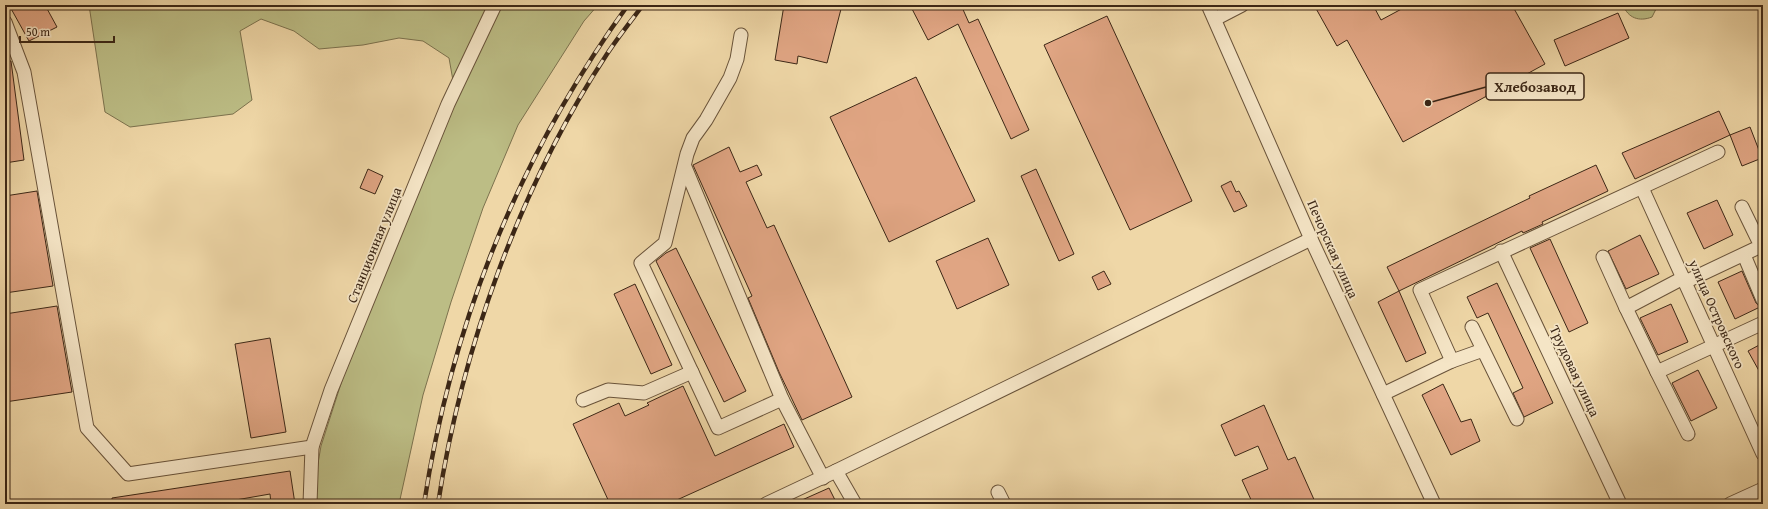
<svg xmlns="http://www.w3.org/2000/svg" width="1768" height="509" font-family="'Gentium Book Plus',serif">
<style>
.green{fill:#bcbd85;stroke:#7c724e}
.building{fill:#e0a583;stroke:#3c2716}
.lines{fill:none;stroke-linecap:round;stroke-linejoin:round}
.minor-casing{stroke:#69533a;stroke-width:15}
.path{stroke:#3c2716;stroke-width:2.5;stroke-dasharray:1 2;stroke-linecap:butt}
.minor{stroke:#f5e5c6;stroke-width:13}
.rail-casing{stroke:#3c2716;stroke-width:4.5}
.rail{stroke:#f5e5c6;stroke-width:3;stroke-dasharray:9;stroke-linecap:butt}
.labels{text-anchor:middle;stroke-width:3.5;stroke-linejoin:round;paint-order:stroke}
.street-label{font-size:14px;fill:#3c2716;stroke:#f5e5c6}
.leader{fill:none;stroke:#3c2716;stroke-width:1.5}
.callout-dot{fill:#3c2716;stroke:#f5e5c6;stroke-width:1.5}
.callout{fill:#f5e5c6;stroke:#3c2716;stroke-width:1.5}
.callout-label{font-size:15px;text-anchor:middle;font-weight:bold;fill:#3c2716}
</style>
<rect width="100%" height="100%" fill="#efd7a7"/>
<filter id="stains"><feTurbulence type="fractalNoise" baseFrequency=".005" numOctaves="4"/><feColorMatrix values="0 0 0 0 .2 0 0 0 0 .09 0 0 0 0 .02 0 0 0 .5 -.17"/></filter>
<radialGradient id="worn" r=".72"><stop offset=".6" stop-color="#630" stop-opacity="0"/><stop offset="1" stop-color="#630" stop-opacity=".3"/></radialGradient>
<!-- green -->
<g class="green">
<polygon points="89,5 598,5 584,21 518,125 483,208 451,302 423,395 399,504 313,504 312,498 321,446 347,365 455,92 449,58 423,41 399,38 363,45 319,49 294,31 261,19 240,31 252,100 233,114 130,127 105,112"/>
<path d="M1623 5H1658L1652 17C1639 22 1628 18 1623 5Z"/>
</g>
<!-- building -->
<g class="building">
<polygon points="9,5 45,5 57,27 29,41"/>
<polygon points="784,5 825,5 841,9 827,63 798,56 797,64 775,60"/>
<polygon points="910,5 961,5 969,23 978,19 1029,130 1011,139 958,24 928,40"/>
<polygon points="1314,5 1373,5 1381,20 1409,5 1512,5 1545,64 1403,142 1347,40 1337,46"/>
<polygon points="1618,13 1629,38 1565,66 1554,40"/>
<polygon points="1107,16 1192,201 1130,230 1044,45"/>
<polygon points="5,61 11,61 24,160 5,163"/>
<polygon points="916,77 975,201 889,242 830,117"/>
<polygon points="1719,111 1730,135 1635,179 1622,153"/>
<polygon points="1750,127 1762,158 1742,166 1730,135"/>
<polygon points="729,147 740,172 757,165 762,175 746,182 767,228 774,225 852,397 802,420 779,372 748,298 752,296 693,165"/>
<polygon points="1596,165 1608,191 1542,222 1543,224 1523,233 1522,231 1399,291 1387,267 1530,198 1529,196"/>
<polygon points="368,169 383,176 375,194 360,188"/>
<polygon points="1036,169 1074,254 1059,261 1021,176"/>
<polygon points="1231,181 1236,192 1239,191 1247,206 1234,212 1221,186"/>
<polygon points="37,191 53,286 5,293 5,196"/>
<polygon points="1717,200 1733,235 1704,249 1687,213"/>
<polygon points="1640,235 1659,274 1626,289 1608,251"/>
<polygon points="988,238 1009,285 957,309 936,261"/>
<polygon points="1550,239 1588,323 1569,332 1530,248"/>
<polygon points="676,248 746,391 724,402 656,261 666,253"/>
<polygon points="1104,271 1111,284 1098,290 1092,277"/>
<polygon points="1742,271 1756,303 1760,307 1735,319 1718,282"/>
<polygon points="1497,283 1553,403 1524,417 1513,393 1523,388 1488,313 1477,318 1467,297"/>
<polygon points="635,284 672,365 651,374 614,294"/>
<polygon points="1399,291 1426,353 1406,362 1378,302"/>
<polygon points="1671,304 1688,342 1658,355 1640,318"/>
<polygon points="57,306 72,392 5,402 5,314"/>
<polygon points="270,338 286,432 251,438 235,344"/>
<polygon points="1763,343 1763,378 1748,351"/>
<polygon points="1698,370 1717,408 1691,421 1672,383"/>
<polygon points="1443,384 1461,422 1471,419 1480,441 1451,455 1422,395"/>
<polygon points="683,386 715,456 784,424 794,447 668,504 610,504 573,424 619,403 625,416 649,405 647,403"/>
<polygon points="1264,405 1288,460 1295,457 1316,504 1253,504 1242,480 1268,469 1258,446 1235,456 1221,425"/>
<polygon points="290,471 295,504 271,504 270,494 213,504 112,504 112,498"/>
<polygon points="829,488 837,504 793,504"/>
</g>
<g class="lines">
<!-- minor casing -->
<g class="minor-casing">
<g id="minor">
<polyline points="1208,5 1311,239 1434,504"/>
<polyline points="1215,19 1242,5"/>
<polyline points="5,22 24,72 87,428 128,474 312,447"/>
<polyline points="741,35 737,59 730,78 706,120 693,138 687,154 665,243 641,263 718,428 782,399"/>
<polyline points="685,167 782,399 823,478"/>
<polyline points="1642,188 1763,454"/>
<polyline points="1501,251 1620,504"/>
<polyline points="1744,255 1763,300"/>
<polyline points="1603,257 1626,308 1683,278"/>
<polyline points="1685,282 1761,246 1742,207"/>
<polyline points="1626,308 1657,372 1763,323"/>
<polyline points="1472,327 1517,419"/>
<polyline points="1452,361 1420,290 1718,152"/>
<polyline points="1657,372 1688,434"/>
<polyline points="1383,394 1452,361 1483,350"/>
<polyline points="583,400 608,390 644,393 692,372"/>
<polyline points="836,471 855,504"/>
<polyline points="998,492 1004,504"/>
<polyline points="310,504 312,447 331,390 448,104 495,5"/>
<polyline points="766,504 836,471 1311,239"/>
<polyline points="1730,504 1763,489"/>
</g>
</g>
<!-- path -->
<polyline class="path" points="1763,21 1762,29 1763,33"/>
<!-- minor -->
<use href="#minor" class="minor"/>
<!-- rail casing -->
<g class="rail-casing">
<g id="rail">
<path d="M424 504C452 322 520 154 628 5"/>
<path d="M438 504C462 348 520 186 607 54 618 37 631 21 643 5"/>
</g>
</g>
<!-- rail -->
<use href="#rail" class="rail"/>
</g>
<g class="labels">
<!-- street labels -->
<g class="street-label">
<text transform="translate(374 245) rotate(-68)" y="5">Станционная улица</text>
<text transform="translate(1333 249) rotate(66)" y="5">Печорская улица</text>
<text transform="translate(1717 314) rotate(66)" y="5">улица Островского</text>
<text transform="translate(1575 371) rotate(65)" y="5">Трудовая улица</text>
</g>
</g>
<!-- callouts -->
<path class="leader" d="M1428 103L1486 87"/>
<circle class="callout-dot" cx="1428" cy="103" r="4"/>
<rect class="callout" x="1486" y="73" width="98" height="27" rx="4"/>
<g class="callout-label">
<text x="1535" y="92">Хлебозавод</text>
</g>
<!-- margin -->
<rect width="1768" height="509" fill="none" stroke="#efd7a7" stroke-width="20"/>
<rect x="6" y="6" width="1756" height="497" fill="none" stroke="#3c2716" stroke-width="2"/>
<rect x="10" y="10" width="1748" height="489" fill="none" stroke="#3c2716"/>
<!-- scale -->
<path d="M20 36v6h94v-6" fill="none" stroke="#3c2716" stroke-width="2"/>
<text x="26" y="36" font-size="12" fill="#3c2716" stroke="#f5e5c6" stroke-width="3" paint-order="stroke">50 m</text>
<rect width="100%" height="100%" filter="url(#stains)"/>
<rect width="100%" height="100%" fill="url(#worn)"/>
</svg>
